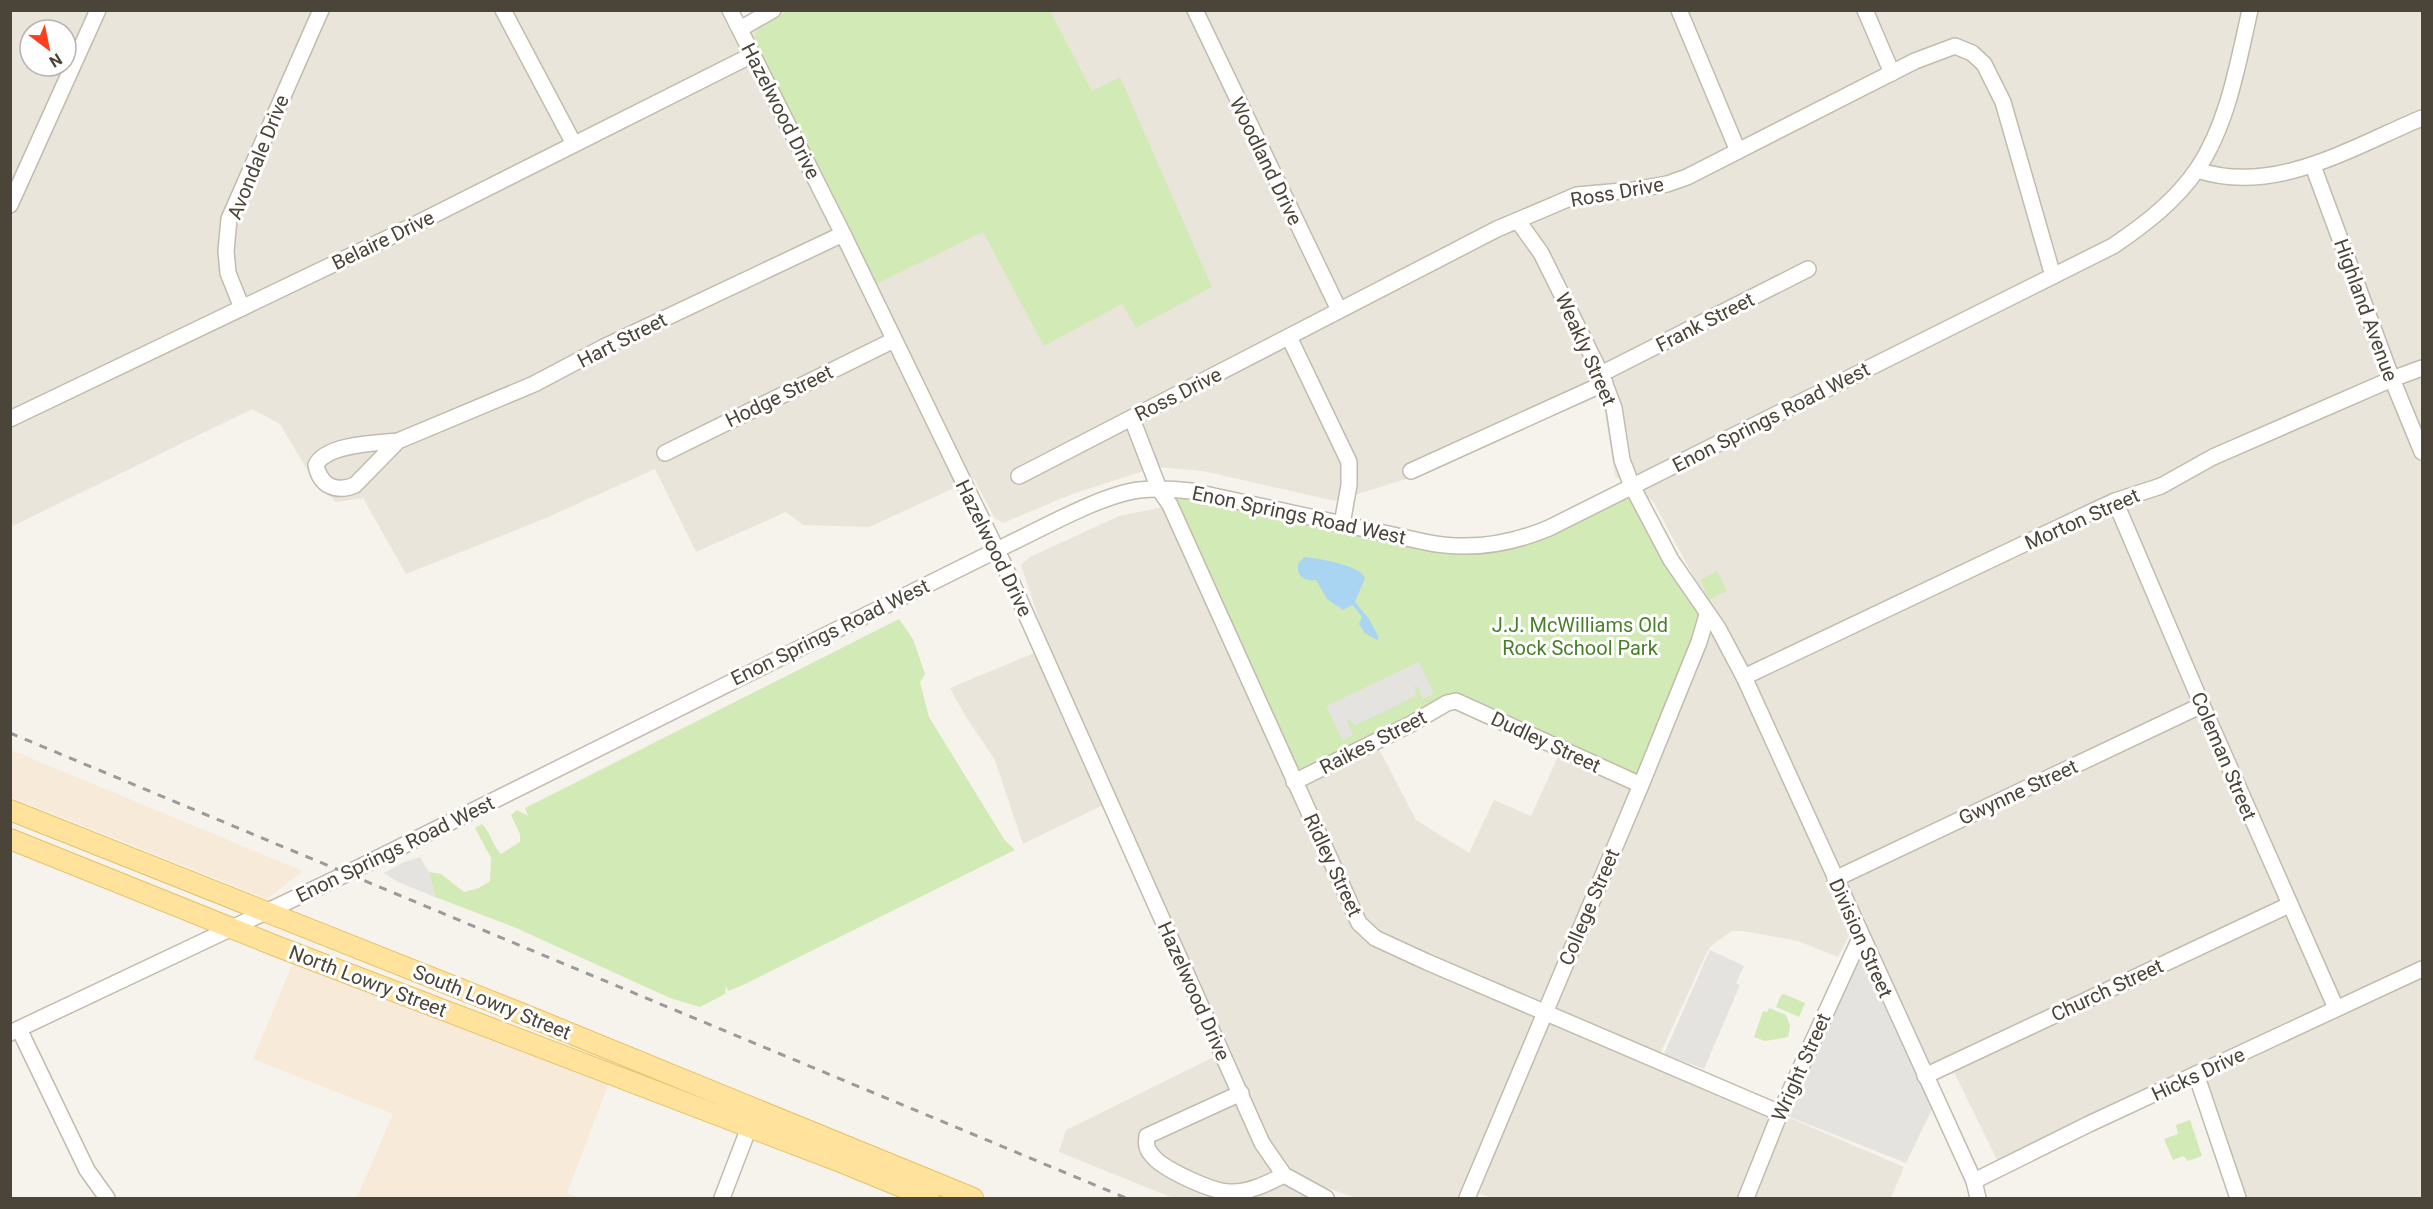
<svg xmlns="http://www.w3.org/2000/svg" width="2433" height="1209" font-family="Roboto,sans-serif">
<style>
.residential{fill:#eae5da;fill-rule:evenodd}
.commercial{fill:#f7ead8}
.green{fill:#d2eab5}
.parking{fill:#e5e3e0}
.water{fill:#a9d4f2}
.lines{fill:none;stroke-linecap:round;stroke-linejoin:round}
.minor-casing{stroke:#c2bbae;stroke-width:18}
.major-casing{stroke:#e6c16a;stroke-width:22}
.minor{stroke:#fff;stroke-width:15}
.major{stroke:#ffe39c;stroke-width:20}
.rail{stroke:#9a9a9a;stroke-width:3;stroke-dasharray:8 8;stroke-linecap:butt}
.labels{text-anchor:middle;stroke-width:6;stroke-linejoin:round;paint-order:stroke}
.street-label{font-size:20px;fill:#4b4439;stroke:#fff}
.park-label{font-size:20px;fill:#4a7f2a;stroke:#fff}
</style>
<rect width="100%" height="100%" fill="#f6f3ec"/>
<!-- residential -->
<path class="residential" d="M720 10 735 39 784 10 2422 11V1198H2244L2205 1078 2126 1100 1997 1160 1952 1068 1930 1063 1867 928 1851 932 1838 957 1798 941 1743 931H1731L1711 946 1706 954 1654 1067 1771 1117 1792 1119 1904 1167 1891 1198H1494L1464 1190 1460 1198H1355L1328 1188 1324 1198H1173L1059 1152 1066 1130 1230 1049 1117 803 1099 807 1023 844 995 760 966 717 950 688 1034 653 1047 644 1021 565 1030 557 1119 516 1164 507 1378 747 1416 820 1469 853 1494 800 1531 816 1558 757 1643 793 1713 613 1653 501 1615 476 1602 395 1406 479 1335 501 1203 471 1156 467 1072 494 1003 523 994 517 974 479 869 527 803 525 786 512 696 552 655 469 546 518 406 574 363 498 336 502 312 478 280 424 252 409 11 527 10 11ZM30 30H66V66H30Z"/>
<!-- commercial -->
<g class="commercial">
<polygon points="11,750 303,871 267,899 11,797"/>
<polygon points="295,958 609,1083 567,1193 579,1198 357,1198 393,1114 253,1059"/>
</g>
<!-- green -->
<g class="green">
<path d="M788 11H1050L1092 91 1120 77 1212 287 1136 328 1122 304 1044 346 983 232 874 285 753 42C754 25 775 18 788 11Z"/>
<polygon points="1632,486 1707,615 1641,785 1463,703 1294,782 1159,489 1486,546"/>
<polygon points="1717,571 1727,591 1709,600 1700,580"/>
<path d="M899 619 913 639 925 674 920 682 929 717 1004 839 1015 850 743 985 728 991 726 986 725 994 700 1007 670 998 514 927 435 897 429 872 441 874 464 892 479 888 490 881 491 858 475 828 482 824C491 833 492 845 501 854L520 842V834L511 815 517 810 528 816 525 808Z"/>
<polygon points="1784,994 1805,1003 1799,1017 1776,1007 1781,995"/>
<polygon points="1769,1008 1786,1015 1790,1026 1788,1037 1765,1041 1754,1037 1763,1011 1767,1012"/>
<polygon points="2190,1120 2202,1156 2188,1161 2183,1156 2173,1160 2164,1139 2178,1134 2176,1125"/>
</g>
<!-- parking -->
<g class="parking">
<polygon points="1419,662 1434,694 1423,699 1418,687 1414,686 1417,695 1384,712 1355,725 1348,718 1347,722 1353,735 1342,740 1326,706"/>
<polygon points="420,857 429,872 435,897 400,883 384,873 404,862"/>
<polygon points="1861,936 1933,1107 1906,1163 1780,1113"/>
<polygon points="1710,950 1744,966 1736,983 1740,985 1704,1069 1664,1054"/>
</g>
<!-- water -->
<path class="water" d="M1304 557C1317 558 1360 565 1365 578L1355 602 1369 619 1379 638 1377 640 1365 633 1359 624 1362 617 1353 605 1343 610 1327 599 1316 580C1305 581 1296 577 1298 564Z"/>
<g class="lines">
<!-- minor casing -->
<g class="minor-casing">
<g id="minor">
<polyline points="503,10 574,144"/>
<polyline points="730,10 843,234 1004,565 1262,1143 1284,1175 1326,1198"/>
<polyline points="1195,10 1339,310"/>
<polyline points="1679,10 1738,151"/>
<polyline points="1865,10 1892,73"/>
<polyline points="740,29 773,10"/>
<polyline points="2313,166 2392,379 2422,452"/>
<path d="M2197 170C2275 196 2352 147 2422 118"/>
<polyline points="10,205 98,10"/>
<polyline points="1518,221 1541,253 1601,374 1614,408 1622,460 1632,486 1671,560 1718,628 1744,677 1974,1181 1978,1198"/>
<polyline points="242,308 228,273 226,251 229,219 321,10"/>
<polyline points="1289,337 1349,462 1349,485 1342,524"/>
<polyline points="1601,374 1808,269"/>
<polyline points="10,419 392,236 752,55"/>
<polyline points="1132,419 1159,489 1170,505 1359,923 1375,938 1427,962 1780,1113"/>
<path d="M398 441C377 443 326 444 316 465 320 486 336 493 355 485L398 441 534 384 604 347 843 234"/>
<polyline points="665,453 894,340"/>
<polyline points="1411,471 1605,383"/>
<polyline points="1019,476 1497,229 1577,195 1633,190 1667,184 1687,177 1915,61 1955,46 1972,53 1984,64 2003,102 2053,276"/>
<polyline points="2115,501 2202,705 2336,1008"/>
<polyline points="1744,677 2089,513 2115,501 2161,486 2213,457 2392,379 2422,368"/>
<polyline points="1294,782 1411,724 1447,703 1456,701 1641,785"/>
<polyline points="1835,879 2202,705"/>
<polyline points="19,1029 87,1170 107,1198"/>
<path d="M10 1033 346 874 1009 544C1045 527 1101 495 1139 490 1157 488 1174 489 1191 491L1425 542C1468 551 1509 545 1549 528L2113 246C2144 225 2176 201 2198 168 2228 123 2238 63 2250 10"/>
<polyline points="2196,1074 2238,1198"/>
<polyline points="1925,1076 2289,905"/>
<path d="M1241 1093 1147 1136C1146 1143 1146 1148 1151 1154 1161 1169 1213 1192 1230 1192 1249 1193 1268 1183 1284 1175"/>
<polyline points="1974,1181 2089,1124 2422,969"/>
<polyline points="722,1198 753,1117"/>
<polyline points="1467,1198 1641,785 1699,642 1707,615"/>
<polyline points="1746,1198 1780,1113 1861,936"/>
</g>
</g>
<!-- major casing -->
<g class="major-casing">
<g id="major">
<polyline points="10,810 523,1014 973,1198"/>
<polyline points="10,839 276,946 838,1161 929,1198"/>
</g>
</g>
<!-- minor -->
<use href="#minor" class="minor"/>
<!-- major -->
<use href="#major" class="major"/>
<!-- rail -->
<polyline class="rail" points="10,733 1126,1198"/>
</g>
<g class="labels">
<!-- street labels -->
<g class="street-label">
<text transform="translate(781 111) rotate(63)" y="7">Hazelwood Drive</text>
<text transform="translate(258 157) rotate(-68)" y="7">Avondale Drive</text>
<text transform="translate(1266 161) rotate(64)" y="7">Woodland Drive</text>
<text transform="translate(1617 192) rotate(-10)" y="7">Ross Drive</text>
<text transform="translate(383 240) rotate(-26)" y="7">Belaire Drive</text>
<text transform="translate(2366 310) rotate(70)" y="7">Highland Avenue</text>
<text transform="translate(1705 322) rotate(-27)" y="7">Frank Street</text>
<text transform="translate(622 340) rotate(-27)" y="7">Hart Street</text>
<text transform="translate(1586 349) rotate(66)" y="7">Weakly Street</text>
<text transform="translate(1178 394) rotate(-27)" y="7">Ross Drive</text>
<text transform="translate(779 396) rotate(-26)" y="7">Hodge Street</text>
<text transform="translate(1771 417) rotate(-27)" y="7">Enon Springs Road West</text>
<text transform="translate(1299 515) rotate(12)" y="7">Enon Springs Road West</text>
<text transform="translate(2082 519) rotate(-24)" y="7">Morton Street</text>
<text transform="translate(994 548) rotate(64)" y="7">Hazelwood Drive</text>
<text transform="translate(830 632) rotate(-26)" y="7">Enon Springs Road West</text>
<text transform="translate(1373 742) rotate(-27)" y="7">Raikes Street</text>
<text transform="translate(1546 742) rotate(25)" y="7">Dudley Street</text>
<text transform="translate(2224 756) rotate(67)" y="7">Coleman Street</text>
<text transform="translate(2018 792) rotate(-25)" y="7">Gwynne Street</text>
<text transform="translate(395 849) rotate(-26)" y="7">Enon Springs Road West</text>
<text transform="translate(1333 865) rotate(65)" y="7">Ridley Street</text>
<text transform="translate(1589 907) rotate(-67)" y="7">College Street</text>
<text transform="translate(1861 938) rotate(66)" y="7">Division Street</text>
<text transform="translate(368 981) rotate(21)" y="7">North Lowry Street</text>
<text transform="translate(2107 990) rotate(-25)" y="7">Church Street</text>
<text transform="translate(1194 991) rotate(66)" y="7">Hazelwood Drive</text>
<text transform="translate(492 1002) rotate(22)" y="7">South Lowry Street</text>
<text transform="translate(1801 1067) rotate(-66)" y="7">Wright Street</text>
<text transform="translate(2198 1074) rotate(-25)" y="7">Hicks Drive</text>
</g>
<!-- park labels -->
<g class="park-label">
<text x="1580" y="632">J.J. McWilliams Old<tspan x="1580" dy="23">Rock School Park</tspan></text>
</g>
</g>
<!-- border -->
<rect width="2433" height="1209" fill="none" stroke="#4b4439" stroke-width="24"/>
<!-- north arrow -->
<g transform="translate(48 48) rotate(148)"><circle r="28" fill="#ffffff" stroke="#b7b4b0" stroke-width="1.5"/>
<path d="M0-4.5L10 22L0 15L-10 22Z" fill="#fc3f1d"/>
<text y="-9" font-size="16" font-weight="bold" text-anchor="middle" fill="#4b4439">N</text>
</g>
</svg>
